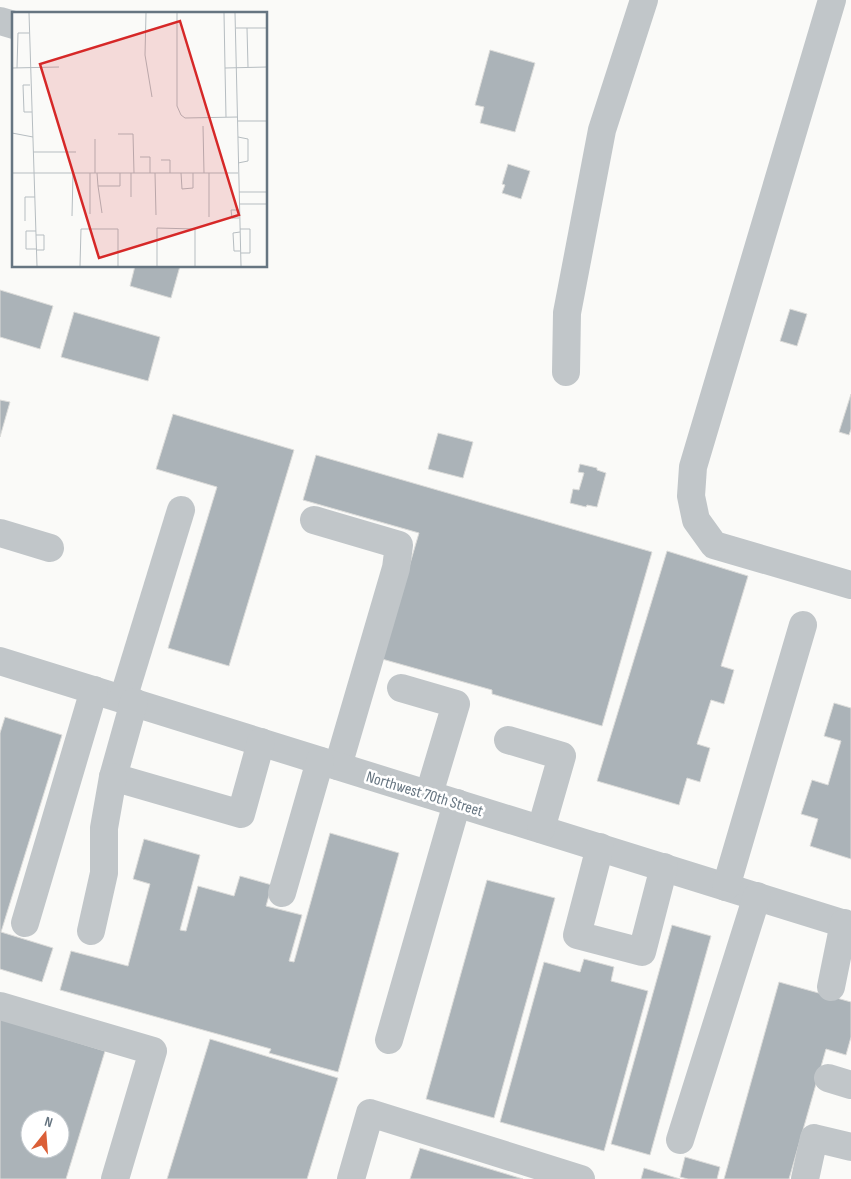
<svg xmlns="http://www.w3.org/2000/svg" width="851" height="1179" font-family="'Sofia Sans Condensed',sans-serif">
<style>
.building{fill:#abb3b8;stroke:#dcdcda;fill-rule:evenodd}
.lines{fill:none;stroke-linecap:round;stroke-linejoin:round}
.minor{stroke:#c1c6c9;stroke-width:28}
.labels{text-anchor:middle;stroke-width:5;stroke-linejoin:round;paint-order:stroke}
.street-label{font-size:16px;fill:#667581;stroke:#fff}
.inset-road{fill:none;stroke:#b6bdc1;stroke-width:1}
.view{fill:#d62828;fill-opacity:0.15;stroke:#d62828;stroke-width:2.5}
.inset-edge{fill:none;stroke:#667581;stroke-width:2.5}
</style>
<rect width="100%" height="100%" fill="#fafaf8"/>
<!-- building -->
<g class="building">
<polygon points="490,50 535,63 515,132 480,123 484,107 475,105"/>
<polygon points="508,164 530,171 521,199 502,193 505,185 502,184"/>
<polygon points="135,266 180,266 171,298 130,286"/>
<polygon points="0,290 53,306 40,349 0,337"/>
<polygon points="790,309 807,314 797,346 780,341"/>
<polygon points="74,312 160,337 148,381 61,357"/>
<polygon points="851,394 851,429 849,435 839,432"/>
<polygon points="0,400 10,402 0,437"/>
<polygon points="173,414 294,450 229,666 168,648 217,487 156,469"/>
<polygon points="438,433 473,442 463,478 428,469"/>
<polygon points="316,455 652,552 602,726 492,694 492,690 382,659 419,533 303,500"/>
<polygon points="580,464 597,468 597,470 606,473 597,507 587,505 586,507 570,503 573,489 579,490 584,473 578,472"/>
<polygon points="667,551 748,576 721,666 734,670 724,704 711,700 697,744 710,748 700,782 687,778 679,805 597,781"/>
<polygon points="834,703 851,708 851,859 810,846 818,819 801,814 812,780 828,785 841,741 824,736"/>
<polygon points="5,717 62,735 1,932 53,948 42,982 0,969 0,733"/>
<polygon points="330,833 399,853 338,1072 269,1053 271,1049 60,990 71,951 128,966 150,884 133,879 144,839 200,855 180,930 186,931 198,886 234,896 240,876 272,885 266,906 302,915 289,961 294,962"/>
<polygon points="487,880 555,898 494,1118 426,1099"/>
<polygon points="672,925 711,936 650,1155 611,1144"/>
<polygon points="584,959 614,967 611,981 648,991 604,1151 500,1122 544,962 580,972"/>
<polygon points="779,982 851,1002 851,1037 846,1055 826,1049 789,1179 724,1179"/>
<path d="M0 1019 105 1051 66 1179H0ZM30 1119H60V1149H30Z"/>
<polygon points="210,1039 338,1078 307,1179 167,1179"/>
<polygon points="420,1148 523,1179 410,1179"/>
<polygon points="685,1157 720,1167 717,1179 688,1179 680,1177"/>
<polygon points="644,1168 680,1179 641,1179"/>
</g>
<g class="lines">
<!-- minor -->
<g class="minor">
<polyline points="832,0 693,467 691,496 696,520 714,545 851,585"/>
<polyline points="0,21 14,25"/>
<polyline points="566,372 567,313 602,130 644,0"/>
<polyline points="314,520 399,545 396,568 338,766"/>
<polyline points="0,533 50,548"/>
<polyline points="0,661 851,926"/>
<polyline points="401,688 456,704 429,794"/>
<polyline points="123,699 181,510"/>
<polyline points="134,702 113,777 241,814 261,742"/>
<polyline points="508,740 562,756 541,829"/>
<polyline points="600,847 577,935 642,952 664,867"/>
<polyline points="726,887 803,625"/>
<polyline points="282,893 320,761"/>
<polyline points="25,923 94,690"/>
<polyline points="91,931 104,873 104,828 113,777"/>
<polyline points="831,987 844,923"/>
<polyline points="0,1006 153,1051 115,1179"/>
<polyline points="389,1040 457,803"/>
<polyline points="828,1078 851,1085"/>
<polyline points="680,1140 757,896"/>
<polyline points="351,1179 370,1113 581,1179"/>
<polyline points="805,1179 814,1138 851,1147"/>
</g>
</g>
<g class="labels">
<!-- street labels -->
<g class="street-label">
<text transform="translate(425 793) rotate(17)" y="6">Northwest 70th Street</text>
</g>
</g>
<!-- overview -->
<g transform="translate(12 12)">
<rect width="255" height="255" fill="#fafaf8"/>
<path class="inset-road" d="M17 1 25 254M134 1 133 43 140 85M165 1V94L169 103 173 106 226 105M212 1 213 56M223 1 229 254M224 16H255M235 16 236 55M0 56 47 55M5 56 6 21H17M18 73H11L12 100H20M214 105 213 56 255 55M226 109H255M191 114 192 161M0 121 21 125M106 122H121L122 161M83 127V161M21 140H64M128 145H138V161M149 148H158V161M226 151 236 149V127L226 125M0 161H226M78 161V202M85 161 86 174H108V161M119 161V185M143 161 144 203M169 161 170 177 181 176V161M86 174 90 201M227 180H255M227 192H255M227 198H219L220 206H227M60 204 61 161M197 205V161M13 209V185H23M228 217H238V241H229M24 219H14V237H25M228 220 221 221 222 239H228M24 223H32V238H25M68 254 69 217H106V254M145 254V216L183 217V254"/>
<path class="view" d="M168 9 227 203 87 246 28 52Z"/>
<rect width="255" height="255" class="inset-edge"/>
</g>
<!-- north arrow -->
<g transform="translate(45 1134) rotate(17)"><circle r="24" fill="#ffffff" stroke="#c2c8cd"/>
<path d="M0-4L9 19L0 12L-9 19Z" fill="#db5f37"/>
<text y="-8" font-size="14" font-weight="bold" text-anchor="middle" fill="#667581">N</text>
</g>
</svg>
